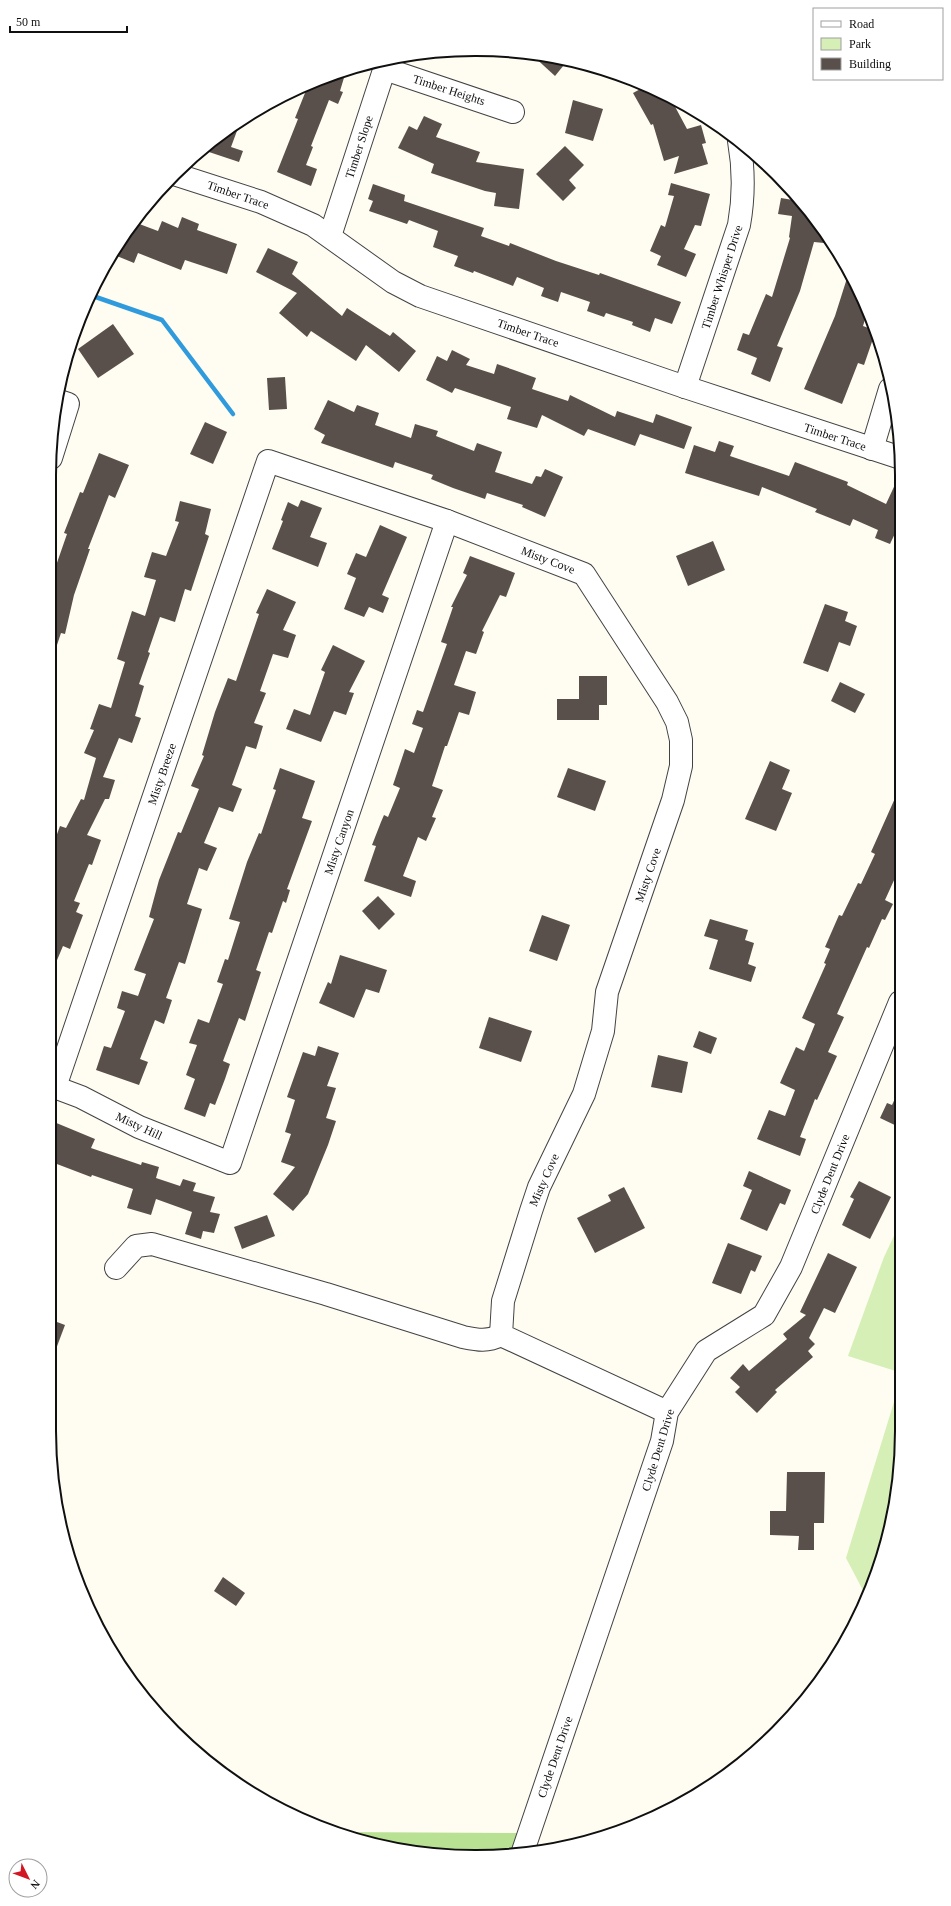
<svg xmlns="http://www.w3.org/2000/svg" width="951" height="1906" font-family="Georgia,serif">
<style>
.green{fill:#d5efb6}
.forest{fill:#b8e194}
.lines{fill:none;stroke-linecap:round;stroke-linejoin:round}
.stream{stroke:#2f9bdc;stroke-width:4.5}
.building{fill:#5a504b}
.minor-casing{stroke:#434343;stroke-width:24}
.minor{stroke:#fff;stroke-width:22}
.labels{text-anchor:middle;stroke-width:4;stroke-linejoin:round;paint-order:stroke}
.street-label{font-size:12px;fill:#101010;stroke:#fff}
.rim{fill:none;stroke:#101010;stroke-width:2}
</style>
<rect width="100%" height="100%" fill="#fffcf2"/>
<!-- green -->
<g class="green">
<polygon points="901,1221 902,1373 848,1356 884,1257"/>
<polygon points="902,1376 902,1431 894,1514 867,1598 846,1558"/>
</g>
<!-- forest -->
<polygon class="forest" points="338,1832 529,1833 522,1854 448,1856 392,1849"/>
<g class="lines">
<!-- stream -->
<polyline class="stream" points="90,295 162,320 233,414"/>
</g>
<!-- building -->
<g class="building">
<polygon points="531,54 559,57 568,60 555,76"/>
<polygon points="346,71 340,91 343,92 338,104 329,100 311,146 313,147 306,165 317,169 311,186 277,172 298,119 295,118 309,83"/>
<polygon points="646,86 672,101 687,129 701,125 706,143 702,144 708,164 674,174 679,156 664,161 653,124 651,125 633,93"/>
<polygon points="573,100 603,109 593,141 565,133"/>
<polygon points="424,116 442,124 436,137 480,152 476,162 524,169 519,209 494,206 496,193 485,191 431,173 434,164 398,148 409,126 417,130"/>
<polygon points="241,120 231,147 243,151 239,162 203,150"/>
<polygon points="565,146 584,165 569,180 576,188 563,201 536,174"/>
<polygon points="671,183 710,194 701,226 695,225 684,249 696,254 686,277 657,265 661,256 650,251 661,225 665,227 674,196 668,195"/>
<polygon points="373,184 405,195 404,201 484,228 481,236 509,246 510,243 556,261 599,275 600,273 681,302 672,324 655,318 650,332 632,325 633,322 606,313 604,317 587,311 590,302 561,292 558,302 541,296 544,288 517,277 513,286 474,271 473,273 454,266 458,256 433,247 438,231 409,220 407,224 369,211 373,201 368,199"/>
<polygon points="781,198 799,201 814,216 825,235 824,243 814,242 800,291 777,346 783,348 770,382 751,374 757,358 737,350 743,333 749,335 766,294 772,297 790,238 789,237 792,216 778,214"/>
<polygon points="182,217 199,224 197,230 237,244 227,274 185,260 181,270 138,253 134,263 112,254 121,238 134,222 158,231 162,221 178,228"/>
<polygon points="268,248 298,262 292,274 342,316 347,308 390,336 393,332 416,351 399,372 366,345 356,361 311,331 307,337 279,313 297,293 256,272"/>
<polygon points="848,275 868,310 863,326 874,330 875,333 864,365 858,363 842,404 804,389 835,316"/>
<polygon points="113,324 134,354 98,378 78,349"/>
<polygon points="452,350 470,359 466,365 494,374 497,364 514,370 536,378 532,389 568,401 570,395 615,417 617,411 653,423 656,414 692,427 684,449 640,434 635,446 588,429 584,436 542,415 537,428 507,419 511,407 455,388 452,393 426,380 437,356 447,361"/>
<polygon points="285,377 287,409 269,410 267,378"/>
<polygon points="328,400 354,412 357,405 379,413 375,425 411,438 415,424 438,431 436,436 474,451 477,443 502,452 495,472 532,484 536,476 541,477 545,469 563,477 545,517 522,507 523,505 487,493 485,499 453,488 431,479 433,475 395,462 393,468 321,443 325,435 314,429"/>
<polygon points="205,422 227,432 213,464 190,454"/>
<polygon points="719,441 734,446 730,456 789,476 795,462 848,482 847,485 886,504 899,476 899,525 890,544 875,538 878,530 853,519 850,526 815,512 817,509 762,487 759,496 685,473 694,445 715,452"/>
<polygon points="99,453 129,465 115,498 109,495 88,549 90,549 74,595 65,634 61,633 51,663 49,663 49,595 53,581 51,580 67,534 64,533 80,492 83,493"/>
<polygon points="301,500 322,508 310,537 327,543 318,567 272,549 283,521 281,520 288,502 298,507"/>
<polygon points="180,501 211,509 205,534 209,536 191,591 185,589 175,622 160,617 148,652 150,653 139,684 144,686 135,716 141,718 132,743 119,738 103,777 115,780 109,799 105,799 87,835 101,840 92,865 89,864 74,901 80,903 76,912 83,915 70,949 63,946 49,979 49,856 60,826 66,828 81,799 84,800 96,758 84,753 94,730 90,729 99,704 111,708 125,662 117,659 132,611 145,616 156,580 144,577 152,552 166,556 179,522 175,521"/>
<polygon points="380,525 407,537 382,595 389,598 383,613 369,607 364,617 344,609 356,578 347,574 356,553 366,557"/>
<polygon points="713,541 725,570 688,586 676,556"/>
<polygon points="470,556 515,573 506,597 500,595 482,631 484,632 476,654 466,651 454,685 476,692 469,715 459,712 447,746 445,746 432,786 443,790 432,817 436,818 426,841 418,837 403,876 416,881 411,897 364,881 376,846 372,845 381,822 384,815 388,817 400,788 393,785 405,749 414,753 423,728 412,724 417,710 423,712 447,644 441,642 453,607 451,607 467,575 463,573"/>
<polygon points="267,589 296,602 283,630 296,635 288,658 273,654 260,691 266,693 254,723 263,726 256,749 246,746 232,785 242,789 233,812 219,807 204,843 217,848 207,871 199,868 187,904 202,909 185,964 179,962 166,998 172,1000 164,1024 155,1020 140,1059 148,1062 139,1085 96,1070 104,1046 111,1048 125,1011 117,1008 122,991 138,996 146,974 134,970 154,919 149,917 159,880 178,832 181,833 199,789 191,786 204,756 202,755 215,712 228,678 236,681 259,614 256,613"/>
<polygon points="825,604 848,612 845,621 857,626 850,646 839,642 828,672 803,663"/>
<polygon points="333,645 365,661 349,692 354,693 346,715 334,711 321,742 286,729 294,709 310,715 325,672 321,670"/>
<polygon points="579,676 607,676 607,705 599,705 599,720 557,720 557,699 579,699"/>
<polygon points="840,682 865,694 855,713 831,701"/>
<polygon points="770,761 790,770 782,789 792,793 776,831 745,819"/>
<polygon points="280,768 315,781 302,818 312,821 287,889 290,890 286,903 283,901 272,933 269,932 256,970 261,972 245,1021 239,1018 223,1061 230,1064 225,1079 215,1105 210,1103 205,1117 184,1109 195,1079 186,1075 197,1045 189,1043 198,1019 209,1023 223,984 217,982 225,959 228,960 240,922 229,919 247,862 259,833 261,834 276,790 273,789"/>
<polygon points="568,768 606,781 595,811 557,797"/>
<polygon points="900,787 900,867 885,900 893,904 885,920 882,919 869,948 867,947 837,1014 844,1017 828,1052 837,1056 817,1100 815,1099 800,1137 806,1139 800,1156 757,1139 769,1110 785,1116 795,1090 780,1083 796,1047 804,1051 815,1024 802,1018 826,964 824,963 830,949 825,947 839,915 842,916 858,883 861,884 875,854 871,852"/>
<polygon points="378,896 395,914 379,930 362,911"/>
<polygon points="542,915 570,925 557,961 529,951"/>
<polygon points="710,919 748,930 745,940 754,943 748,964 756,967 751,982 709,969 718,940 704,936"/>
<polygon points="340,955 387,970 379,993 366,989 354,1018 319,1003 328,982 331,984"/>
<polygon points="489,1017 532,1031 521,1062 479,1048"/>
<polygon points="699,1031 717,1038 711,1054 693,1047"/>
<polygon points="318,1046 339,1053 327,1086 336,1088 326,1118 336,1121 328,1145 308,1194 293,1211 273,1194 295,1167 281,1162 291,1134 285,1132 295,1100 287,1097 303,1052 315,1056"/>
<polygon points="658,1055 688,1062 682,1093 651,1087"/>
<polygon points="901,1086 901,1128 880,1118 887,1103 892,1105"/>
<polygon points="54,1122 95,1139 91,1148 141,1165 142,1162 159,1167 156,1178 180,1186 183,1179 196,1183 193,1191 215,1197 210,1212 220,1214 214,1233 203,1231 201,1239 185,1234 192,1212 156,1199 151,1215 127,1208 133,1189 92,1175 91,1177 49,1161 49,1134"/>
<polygon points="749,1171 791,1190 785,1205 780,1203 767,1231 740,1219 752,1190 743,1186"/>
<polygon points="859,1181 891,1197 870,1239 842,1225 854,1199 850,1197"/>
<polygon points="624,1187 645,1228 595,1253 577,1218 611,1201 608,1195"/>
<polygon points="267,1215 275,1236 242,1249 234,1227"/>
<polygon points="728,1243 762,1256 755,1272 751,1270 741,1294 712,1283"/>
<polygon points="828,1253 857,1267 835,1313 824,1308 809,1338 815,1344 808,1351 813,1357 775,1390 777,1392 757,1413 735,1392 740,1387 730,1378 743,1364 749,1371 787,1339 783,1334 806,1315 800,1312"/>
<polygon points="49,1319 65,1325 50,1365 49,1365"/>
<polygon points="787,1472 825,1472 824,1523 814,1523 814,1550 798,1550 799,1536 770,1535 770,1511 786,1511"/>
<polygon points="223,1577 245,1593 236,1606 214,1591"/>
</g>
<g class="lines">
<!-- minor casing -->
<g class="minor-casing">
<g id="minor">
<polyline points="385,69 513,112"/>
<polyline points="174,174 261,202 313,225 393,282 420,296 685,387 898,457"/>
<polyline points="330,236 388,58"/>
<path d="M685 387 739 225C744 197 744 169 739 141"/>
<polyline points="872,449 890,389"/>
<polyline points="51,458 68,404 56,400"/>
<polyline points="49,1085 81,1097 139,1127 230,1163 447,521"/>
<polyline points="55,1087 268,461 447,521 584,574 667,702 677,722 681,740 681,766 673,800 607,992 603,1031 584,1094 539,1187 531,1211 503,1301 501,1335 667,1412"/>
<path d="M116 1268 136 1246 152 1244 326 1294 463 1337C478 1340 487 1342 501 1335"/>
<polyline points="522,1854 662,1441 667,1412 706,1351 764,1315 791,1267 900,1002"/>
</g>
</g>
<!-- minor -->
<use href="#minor" class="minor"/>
</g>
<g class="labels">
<!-- street labels -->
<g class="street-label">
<text transform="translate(449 90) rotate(18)" y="4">Timber Heights</text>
<text transform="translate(359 147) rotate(-72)" y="4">Timber Slope</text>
<text transform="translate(238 195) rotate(19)" y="4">Timber Trace</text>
<text transform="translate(722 277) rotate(-72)" y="4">Timber Whisper Drive</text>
<text transform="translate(528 333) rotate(19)" y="4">Timber Trace</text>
<text transform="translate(835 437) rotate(18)" y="4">Timber Trace</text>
<text transform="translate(548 560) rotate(21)" y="4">Misty Cove</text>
<text transform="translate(162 774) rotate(-71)" y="4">Misty Breeze</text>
<text transform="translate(339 842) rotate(-71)" y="4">Misty Canyon</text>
<text transform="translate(648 875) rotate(-71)" y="4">Misty Cove</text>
<text transform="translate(139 1126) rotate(25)" y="4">Misty Hill</text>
<text transform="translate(830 1174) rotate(-68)" y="4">Clyde Dent Drive</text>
<text transform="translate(544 1180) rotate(-66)" y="4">Misty Cove</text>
<text transform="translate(658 1450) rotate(-73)" y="4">Clyde Dent Drive</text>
<text transform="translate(555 1757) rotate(-71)" y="4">Clyde Dent Drive</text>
</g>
</g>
<!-- crop -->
<path d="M0 0H951V1906H0ZM475 56H476A419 419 0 0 1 895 475V1431A419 419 0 0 1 476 1850H475A419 419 0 0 1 56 1431V475A419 419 0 0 1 475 56Z" fill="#fff" fill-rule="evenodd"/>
<path class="rim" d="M475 56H476A419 419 0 0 1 895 475V1431A419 419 0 0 1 476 1850H475A419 419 0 0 1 56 1431V475A419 419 0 0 1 475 56Z"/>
<!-- legend -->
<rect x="813" y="8" width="130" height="72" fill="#ffffff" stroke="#9f9f9f"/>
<rect x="821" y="21" width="20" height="6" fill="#ffffff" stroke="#9f9f9f"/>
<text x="849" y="28" font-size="12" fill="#101010">Road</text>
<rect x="821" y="38" width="20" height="12" fill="#d5efb6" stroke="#9f9f9f"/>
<text x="849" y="48" font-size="12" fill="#101010">Park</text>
<rect x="821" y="58" width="20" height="12" fill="#5a504b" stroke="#9f9f9f"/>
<text x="849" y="68" font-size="12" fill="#101010">Building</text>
<!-- north arrow -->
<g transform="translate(28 1878) rotate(132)"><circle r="19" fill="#ffffff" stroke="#9f9f9f"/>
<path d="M0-3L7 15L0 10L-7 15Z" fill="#d11724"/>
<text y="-6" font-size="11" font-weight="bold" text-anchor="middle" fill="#101010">N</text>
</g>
<!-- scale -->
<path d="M10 26v6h117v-6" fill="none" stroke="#101010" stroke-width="2"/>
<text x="16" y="26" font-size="12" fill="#101010" stroke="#ffffff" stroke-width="3" paint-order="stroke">50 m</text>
</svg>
